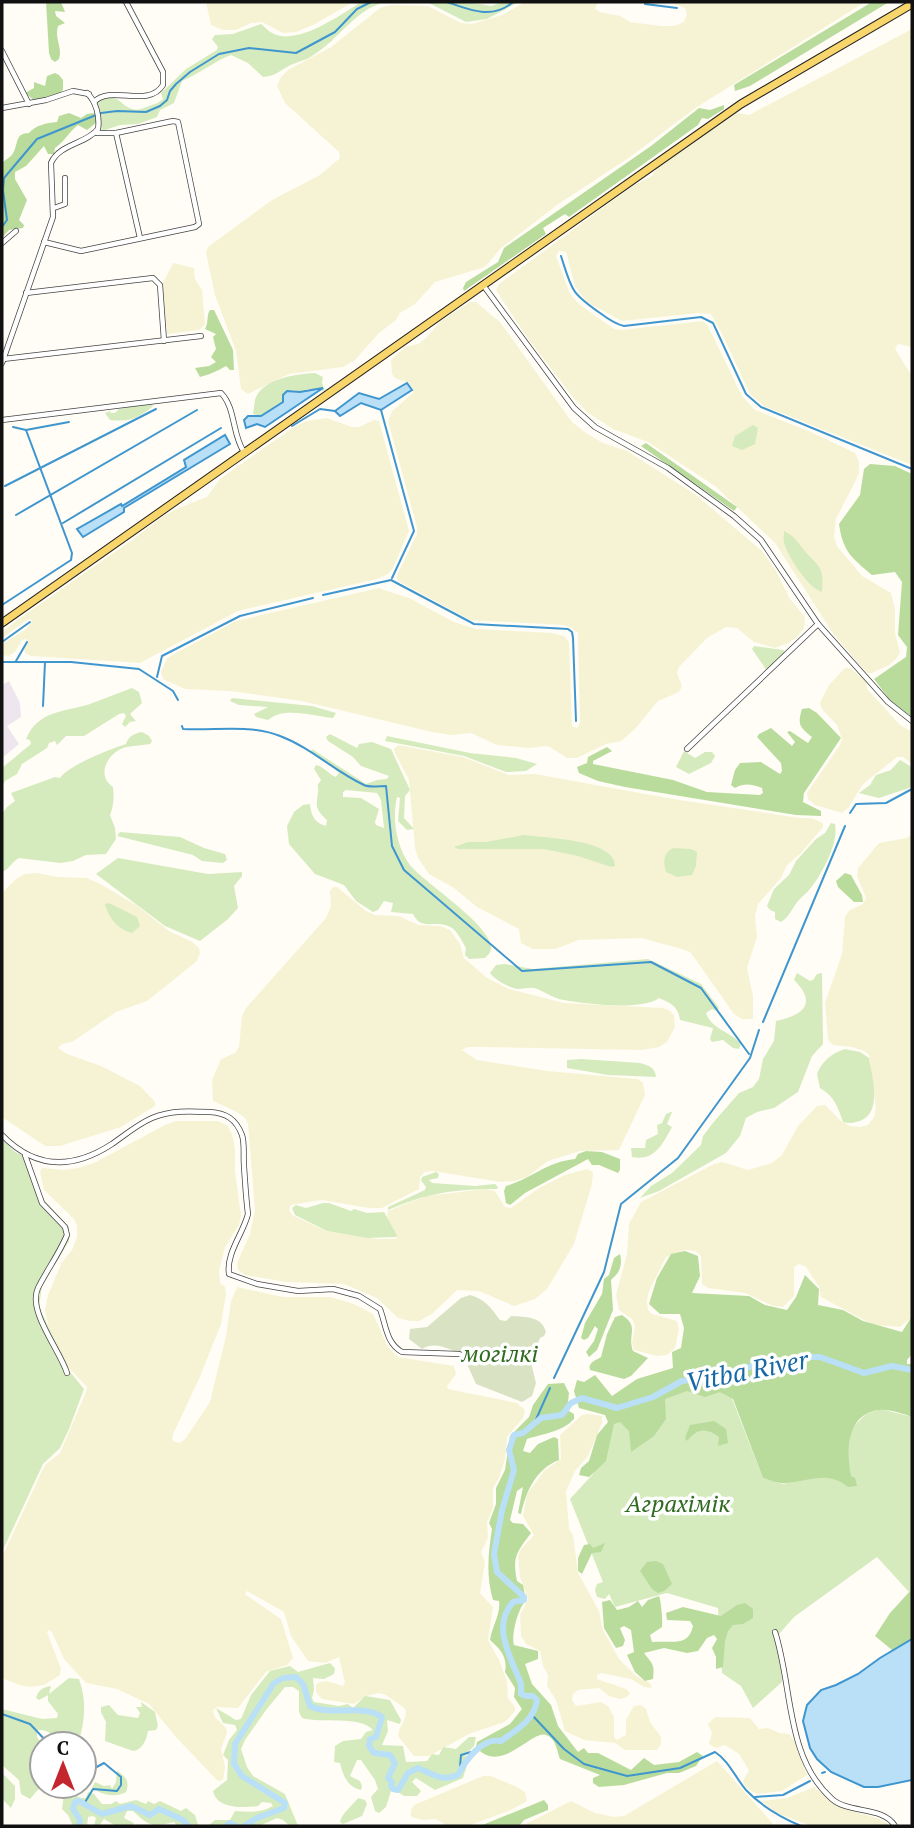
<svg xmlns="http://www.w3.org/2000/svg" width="914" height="1828" font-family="'PT Serif',serif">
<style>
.industrial{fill:#eee6ef}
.farmland{fill:#f6f3d4}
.green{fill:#d5ebbd;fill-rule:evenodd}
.forest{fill:#b9dc9c}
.cemetery{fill:#d9e3c4}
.water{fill:#b9e0f7;stroke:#3f96cf;stroke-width:2}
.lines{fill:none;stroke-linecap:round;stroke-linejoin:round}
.stream{stroke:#3f96cf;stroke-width:2}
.river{stroke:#b9e0f7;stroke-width:6}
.minor-casing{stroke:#444;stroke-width:6}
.primary-casing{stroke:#222;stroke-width:9}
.minor{stroke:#fff;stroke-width:4.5}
.primary{stroke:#f9d66b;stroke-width:7}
.labels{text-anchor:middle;stroke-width:7;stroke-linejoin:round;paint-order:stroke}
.park-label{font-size:24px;font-style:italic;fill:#2f6b1f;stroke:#fff}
.water-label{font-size:26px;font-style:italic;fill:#1768a6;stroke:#fff}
</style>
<rect width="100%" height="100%" fill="#fffdf5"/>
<!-- industrial -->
<polygon class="industrial" points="9,681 20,703 21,717 7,726 19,744 2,758 2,685"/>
<!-- farmland -->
<g class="farmland">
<polygon points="206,2 353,2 315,24 296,32 283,33 262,22 251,23 236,30 223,30 211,25"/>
<polygon points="525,2 598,2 595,9 600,12 620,16 630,22 660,26 674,26 684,22 687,14 685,8 668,2 865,2 697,107 630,157 557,205 501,248 485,267 435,282 415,304 400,313 396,320 379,333 355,360 343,367 289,374 248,394 241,389 236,351 215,295 206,253 208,247 272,200 320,175 340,158 339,152 285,103 277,86 281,77 288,70 331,47 380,8 391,5 428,6 461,23 472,24 502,15"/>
<polygon points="912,29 912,347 898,344 895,349 912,376 912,465 764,406 750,394 721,332 711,314 699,313 622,321 589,303 582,296 575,286 566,252 559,251 556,256 570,294 579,304 614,329 622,330 703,321 708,326 742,396 755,410 811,432 855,453 859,462 859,474 836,519 834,537 837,546 862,576 891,593 895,609 895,633 900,652 897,658 889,665 872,673 867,673 834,635 775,543 715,486 648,442 613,429 587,412 572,396 526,336 496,290 499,284 634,185 652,176 657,168 727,119 736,113 749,115"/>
<polygon points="173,263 194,268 195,279 202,290 205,324 199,330 167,334 162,285"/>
<polygon points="470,302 476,302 500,322 572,422 586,433 603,443 627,451 696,495 762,551 775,569 790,599 805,617 804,628 798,636 789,643 775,648 754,642 737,628 726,627 707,638 679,667 677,673 682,686 679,692 658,701 635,729 621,741 606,744 577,758 567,758 548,746 529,748 497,745 471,733 451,735 432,732 302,701 230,691 185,689 163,679 161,672 167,658 236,621 379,588 409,598 454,622 476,629 552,633 564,636 569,642 572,726 577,728 580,723 578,641 578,633 572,628 564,625 470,620 400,582 397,579 398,573 417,534 417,527 388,421 392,411 413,393 412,387 409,383 395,378 392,374 391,360 405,347 418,344 426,338 441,321"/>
<polygon points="327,418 352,427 359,427 374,420 379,421 409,531 393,568 388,574 377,579 238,611 140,663 31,656 25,653 24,649 27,641 26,639 22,640 15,652 9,656 2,655 2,644 25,630 32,622 31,619 27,620 2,638 2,632 16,621 135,538 159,519 176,509 207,497 220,479 291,429 306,421"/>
<polygon points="845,668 850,668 866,681 867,689 900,725 912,732 912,764 903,757 897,757 863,784 848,808 842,813 815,805 808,799 807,793 840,745 842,739 837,725 822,709 820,703 829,685"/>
<polygon points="398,745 463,757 509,775 535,774 673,799 800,818 811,818 823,823 823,827 801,853 787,865 781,878 758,904 755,916 757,937 747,968 753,996 753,1019 742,1019 734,1014 696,960 690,952 682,949 641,938 579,940 555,949 533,949 521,943 519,929 477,907 454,888 429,874 418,858 415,848 409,780 395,753 394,749"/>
<polygon points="912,833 912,1317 900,1327 874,1325 862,1319 821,1297 819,1287 806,1267 799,1264 794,1267 794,1296 783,1307 773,1306 745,1293 708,1288 702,1284 701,1256 695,1251 686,1250 666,1257 649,1291 647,1301 648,1310 652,1314 677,1321 679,1329 675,1348 667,1355 657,1356 634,1350 632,1343 635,1326 632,1319 619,1310 616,1295 627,1254 629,1224 641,1202 714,1164 722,1162 748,1170 772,1163 782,1155 798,1126 817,1106 825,1105 841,1121 850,1126 860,1127 868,1125 874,1117 876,1108 869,1055 864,1051 852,1047 833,1045 828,1040 825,1003 842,954 845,916 850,910 863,904 866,898 857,876 858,868 879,843 907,838"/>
<polygon points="37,873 58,877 87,878 102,885 136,905 169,931 192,942 199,948 200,953 197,961 147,1001 116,1012 72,1042 62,1044 58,1048 67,1054 101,1066 140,1086 155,1102 155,1106 121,1127 60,1146 45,1146 2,1117 2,893 16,879 25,874"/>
<polygon points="333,887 337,887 366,911 375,915 399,916 418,925 440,926 450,930 460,944 464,958 487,978 509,989 564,1003 663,1008 670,1011 674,1015 675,1027 667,1042 659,1047 642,1050 483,1047 468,1047 462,1050 477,1060 547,1071 638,1079 643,1083 645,1095 619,1150 580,1151 548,1161 527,1177 515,1181 501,1182 432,1171 425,1172 420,1177 419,1189 382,1208 368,1208 322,1200 291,1205 289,1210 292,1215 326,1231 377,1239 396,1239 397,1235 387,1217 388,1211 408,1203 427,1196 485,1189 495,1191 505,1207 511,1208 539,1188 565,1175 587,1169 593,1172 592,1184 574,1244 547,1289 535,1299 514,1306 479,1291 457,1290 432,1314 419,1321 410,1321 398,1318 377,1298 344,1284 286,1282 245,1275 238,1270 237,1263 250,1234 255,1210 248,1124 245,1118 237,1112 213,1101 212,1080 221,1059 235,1053 239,1047 242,1016 246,1008 326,918 331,906 330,891"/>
<polygon points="176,1121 218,1121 228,1126 232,1134 235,1148 235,1171 241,1216 239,1225 225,1247 219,1271 220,1283 225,1287 226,1294 221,1324 199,1379 173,1434 172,1439 175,1442 180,1443 186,1438 210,1402 226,1336 231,1301 237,1287 283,1297 331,1297 354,1304 373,1314 388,1347 398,1357 454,1366 456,1374 447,1386 448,1389 517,1403 525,1410 523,1418 507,1437 505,1459 499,1478 493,1488 493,1508 487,1522 488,1538 481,1552 485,1562 480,1593 493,1607 488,1640 500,1662 507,1682 508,1698 515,1707 515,1711 505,1722 469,1734 429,1756 414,1756 398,1736 399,1730 405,1718 406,1711 403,1707 386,1695 379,1693 366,1696 354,1704 322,1699 316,1692 316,1685 320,1682 327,1681 343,1686 345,1683 339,1657 325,1663 308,1661 291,1636 284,1612 247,1591 245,1593 246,1595 281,1619 293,1658 287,1665 266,1672 238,1708 217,1707 213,1710 215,1717 226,1728 227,1733 221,1749 225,1767 223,1780 218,1781 214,1777 175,1736 149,1704 117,1689 86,1683 64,1659 52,1632 49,1630 47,1632 61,1669 60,1675 44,1685 30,1687 19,1685 2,1678 2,1557 42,1471 46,1464 60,1453 86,1392 87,1387 68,1367 49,1329 45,1310 48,1295 62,1262 72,1250 77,1237 77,1226 74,1219 44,1190 40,1172 42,1168 64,1170 78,1168 94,1163 165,1125"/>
<polygon points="589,1414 602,1416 602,1423 588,1456 575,1471 566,1491 569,1529 573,1535 578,1573 599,1611 603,1630 619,1659 636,1676 650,1683 652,1688 644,1687 631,1679 601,1673 597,1675 597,1679 626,1689 630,1693 627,1697 620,1699 609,1696 599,1688 578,1690 573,1694 572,1700 576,1706 601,1702 608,1706 614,1717 614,1737 617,1740 626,1735 626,1720 634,1706 641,1705 646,1709 650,1722 661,1737 661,1744 657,1750 625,1750 615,1743 584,1740 565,1731 556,1700 547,1686 548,1675 543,1666 540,1651 526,1644 521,1636 520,1615 528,1599 520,1577 518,1556 521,1549 534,1535 523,1516 527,1494 545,1470 561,1459 560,1435 582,1415"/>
<polygon points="715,1717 750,1718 759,1729 768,1728 779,1733 789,1734 796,1743 807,1775 782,1791 758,1794 752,1792 744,1785 743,1781 749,1770 739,1754 725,1745 716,1748 709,1744 712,1733 708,1724"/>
<polygon points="717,1761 775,1826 522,1826 571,1801 595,1813 614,1817 624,1816"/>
<polygon points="483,1776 491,1776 517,1787 525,1792 527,1801 511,1810 468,1826 445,1826 443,1823 435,1819 423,1820 411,1817 411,1810 414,1805"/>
<polygon points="814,1787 841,1808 880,1819 891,1826 811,1826 777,1813 761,1801 787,1798"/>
</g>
<!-- green -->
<g class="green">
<path d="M361 2H386C356 8 339 40 312 56 305 61 295 62 287 67 278 72 275 76 263 77L248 63 231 55C213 62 199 74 182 81L174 103 160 110 157 117 138 124 120 125 102 131 97 103C118 89 118 105 132 109 139 111 143 108 149 106 155 104 157 104 163 99L161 93 186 69 217 50 218 47 212 39 215 35 233 34 261 24C265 27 269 32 274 34 298 45 341 15 361 2Z"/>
<polygon points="427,2 468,2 491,6 503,2 519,2 487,19 466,22"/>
<path d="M315 373 323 377 322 383 325 391 308 389 300 392 292 390 283 402 261 416 253 414C254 409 254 402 256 397 265 378 297 374 315 373Z"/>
<path d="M151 403 153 406C138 419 129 422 110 420L105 413 110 411 111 413H115L119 409Z"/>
<polygon points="753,425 758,428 755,444 742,450 732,446 735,436"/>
<path d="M784 531C797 538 796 541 805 551 820 569 824 565 822 592 809 589 788 557 784 543 783 539 784 535 784 531Z"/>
<polygon points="754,646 783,650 786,653 767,671 752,649"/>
<path d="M132 688 139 692 142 703 130 714 136 721 130 722 125 727 122 724 126 716 124 713 119 714 84 736H66L57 745 55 741 49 743 47 748 22 764 17 774 5 781 2 787V768L31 744 30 740 26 739C38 710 65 712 90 704 104 699 118 693 132 688Z"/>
<path d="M232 698 312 706 336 713 333 718C313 716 284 706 268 720L256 717 254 714 268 707 239 705 230 701Z"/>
<path d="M142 732 149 736 152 741 150 744C141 746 133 745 123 748 107 754 96 776 113 787 114 797 114 805 110 815L115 828 116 839 106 854 86 855 73 861 60 863 19 858C11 862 10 869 2 872V814L7 807 15 801 11 793 55 777 60 778C69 765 110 749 126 744 128 736 135 733 142 732Z"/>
<path d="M330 734 357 748 359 744 372 742 391 749 410 790 405 796 404 818 414 829 407 830 398 821 400 798 397 797C392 819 396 846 410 865 424 883 495 927 491 950 490 953 487 956 485 958L469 959 465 955 466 948C461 940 457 929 448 926 435 920 421 931 413 914L391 912 393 903 384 901 378 910 373 912 356 901 344 885 315 874 289 844 287 826 294 812 303 805 310 804C311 816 315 823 326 826L327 820C315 809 316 807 318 792 319 781 315 789 321 780L314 769 316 765C325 767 328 774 336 777L339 773C332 765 319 760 311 752L312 749 366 784 377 780 387 779 389 776 361 766 353 757 328 741 326 737ZM346 790 377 793 381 800 384 828 376 825 375 822 379 809 361 798 343 797V792Z"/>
<polygon points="387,736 470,753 516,758 537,764 526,771 506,772 464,756 385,741"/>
<polygon points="684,751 695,758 705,752 712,752 715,756 711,763 689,774 676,767"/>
<polygon points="900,760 912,767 912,785 909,788 879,798 859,793 870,785 876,775 891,770"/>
<path d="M831 823 835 824C839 843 822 874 810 889 807 893 802 896 798 901 792 908 790 916 781 922L775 919V912L770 910 767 906 774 889 789 875 796 861 816 839 825 833Z"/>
<polygon points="120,832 180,837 204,848 225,854 227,860 223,863 202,861 193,855 117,836"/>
<path d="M524 835C544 838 616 839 615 866L611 867 578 856 544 849H458L454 847 468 842H486Z"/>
<path d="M673 848 691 849 697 852 696 866 692 875 677 877 666 872C663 862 663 853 673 848Z"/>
<polygon points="118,858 208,874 242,872 242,876 234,886 238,908 228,919 200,941 165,926 96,874"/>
<path d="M109 903 137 917 140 926 132 933C118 930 108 917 105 904Z"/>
<path d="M648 959 701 984 719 1008 717 1011 712 1009 706 1013C712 1030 730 1031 741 1044L739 1049 733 1048 723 1040 712 1042 710 1039 713 1028 680 1020C678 1006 671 1003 659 998 643 1011 586 1004 564 1000 553 999 541 989 534 988 529 987 523 989 517 989 508 987 495 980 490 973L496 965 505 964 533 969Z"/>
<path d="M797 973 810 981 813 980 817 974 822 973 823 1044 812 1056 798 1092 774 1108 757 1112 746 1118 740 1136 726 1153 659 1191 640 1198 651 1186 672 1173 701 1145 703 1136 712 1124 739 1093 753 1087 759 1079 763 1059 774 1041 776 1021C803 1015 818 1004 794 980Z"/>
<path d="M845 1049 860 1052 869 1058C872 1077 883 1112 860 1121 853 1123 849 1124 843 1122 838 1107 834 1096 820 1088L817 1074C822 1061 832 1053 845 1049Z"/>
<path d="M581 1059 640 1063C648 1065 655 1067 656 1077L608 1075 567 1068V1060Z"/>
<path d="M671 1112H672L667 1124 672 1127C663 1143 655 1162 632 1157L631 1148H645L646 1140 658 1134 657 1125 662 1123 666 1114Z"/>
<polygon points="2,1139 15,1152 29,1158 38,1189 45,1201 69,1227 69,1241 42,1286 39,1306 67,1368 84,1389 69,1429 60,1448 43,1464 2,1552"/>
<path d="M436 1172 439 1174 438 1178 429 1180 432 1183 475 1186 495 1184 498 1187 497 1189C453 1189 428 1193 388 1210V1207L425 1190 426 1187 421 1180 422 1177Z"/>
<polygon points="323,1203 329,1203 351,1211 354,1209 367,1213 384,1212 397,1235 396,1237 368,1238 327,1231 295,1215 292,1208 296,1205 306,1208"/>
<polygon points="691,1389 729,1391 763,1478 783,1484 796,1481 847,1457 851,1429 866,1414 881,1409 912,1417 912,1589 909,1592 877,1557 794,1617 779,1634 782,1682 753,1708 741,1686 722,1673 718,1608 667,1593 615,1607 609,1594 605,1599 597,1597 595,1590 597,1584 603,1582 570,1499 593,1474 611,1425 665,1396"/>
<path d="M330 1663 335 1668 334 1674 324 1679 313 1678 314 1690 312 1698 314 1702 339 1706 348 1704 353 1708 365 1696 390 1700 401 1720 400 1724 387 1720 388 1731 382 1745 403 1746 406 1762 427 1761 432 1754 439 1755 443 1747 456 1749 469 1737H476L474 1746 465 1755 468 1762 463 1778 435 1790 416 1778 412 1782 421 1791 417 1796H404L392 1788 386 1807 379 1813 375 1811 371 1797 378 1789 375 1780 361 1760H357L350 1776 360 1781 362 1786 361 1790C347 1787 343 1775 340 1763L334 1762 335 1746 343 1741 361 1739 366 1732 373 1730C360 1715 322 1724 302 1718L299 1712V1691L293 1687H285L266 1710 245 1740 241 1749 247 1767 253 1776 285 1794 298 1826H290L283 1820 277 1818 259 1826H177L174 1822C151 1828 148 1825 133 1811H127L124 1818 134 1823 132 1826H116L104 1819 99 1826H94L96 1818 93 1816 88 1817 87 1826H73L68 1815 62 1809 65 1786H69V1793L71 1796 75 1795 81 1798H86L88 1792 94 1794 102 1804H111L116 1801 120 1804 136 1800 146 1804 148 1801 154 1804 160 1801 181 1811 186 1808 195 1815 198 1825 208 1826 215 1820H230L235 1811C249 1812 261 1813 273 1806L271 1803 262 1802 258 1806C242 1808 217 1809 213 1791L227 1780 228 1760 223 1755 229 1740 237 1730 235 1725 223 1723 216 1708 236 1720 241 1719 251 1695 270 1671 290 1666 298 1672Z"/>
<path d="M69 1678 79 1679C87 1701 85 1722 78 1744H60C54 1735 48 1729 37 1730V1737L42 1744V1785L30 1799 21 1794 19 1780 2 1765V1709L42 1719 57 1718 58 1714 48 1701V1695L39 1700 36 1698C38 1690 43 1687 51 1686L49 1694Z"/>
<path d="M141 1702 155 1712 158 1726 156 1730 148 1731C147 1738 143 1750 133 1751L105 1741 106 1722 101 1712V1707L109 1705 118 1715 138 1718 140 1713 136 1707H142Z"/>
<path d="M117 1771C126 1776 130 1782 126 1792 115 1798 102 1795 92 1788L95 1782 104 1786 110 1785 112 1789 116 1782Z"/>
<polygon points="2,1773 15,1786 15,1799 11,1808 2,1799"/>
<path d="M358 1798 365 1800 367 1804 362 1816 343 1824 340 1822C342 1813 352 1806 358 1798Z"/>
</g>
<!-- forest -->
<g class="forest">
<path d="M46 2H61L65 12 55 11 56 16 65 23 58 26C54 38 63 48 59 59L55 62 51 59 49 53Z"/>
<polygon points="872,2 889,2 750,86 735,91 734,85"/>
<polygon points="55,73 59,75 63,80 63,89 61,93 34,100 25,93 34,88 34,82 45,86 47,76"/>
<polygon points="724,105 724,109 708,119 702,118 698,125 569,217 565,214 543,228 546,234 464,291 463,288 466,282 498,262 504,248 651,146 699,108 710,110"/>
<path d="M69 113 81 118 87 114 94 113 97 122 87 130 78 125C69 132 65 141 55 148L54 154H48L44 146 26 166 15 172V179L27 200 19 220 24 225 23 228 9 230 2 238V163C4 161 10 157 12 155 19 145 14 133 29 133 36 125 46 123 57 122L59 116Z"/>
<path d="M210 310H214L216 314 233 350 234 370H230L226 366C219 370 209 375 200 377L195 368 209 366 216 362 211 357 216 349 213 337 216 334 205 329C209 322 206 316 210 310Z"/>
<polygon points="646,443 737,507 734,511 641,446"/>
<path d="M870 464 895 466 912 474V717L890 700 874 679 906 657 907 647 898 635 902 582 895 572 872 575C852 558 843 552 839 524L860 495 864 469Z"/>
<path d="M809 708 817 713 841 738 804 793 803 802 821 811V816L796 815 625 787 598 781 579 773 577 767 587 763 588 757 607 747 612 751 593 761V764L673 780 707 792 760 795 763 793 762 788C751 784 745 783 735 788L731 785 735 770 740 763 761 762 780 774 782 771 781 763 757 737 759 734 771 728 792 746 795 742 787 732 790 731 808 743 812 737C800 727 797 725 802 709Z"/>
<polygon points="845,873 851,875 862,895 863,902 854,902 838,887 836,881"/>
<path d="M586 1151 602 1152 620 1159V1170L618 1173 599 1165H592L588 1159 525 1193 510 1205 506 1203 504 1191 506 1186C533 1178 546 1162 575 1159L578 1154Z"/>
<path d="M685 1251 698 1256 700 1276 692 1293 749 1296 765 1305 787 1310 796 1297 805 1275 819 1289 818 1305 843 1310 863 1321 902 1332 912 1316V1354L907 1360V1364H912V1417C903 1414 889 1409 880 1410 846 1413 846 1452 851 1476L855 1478 857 1486 848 1487C828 1470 809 1481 786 1483 778 1484 770 1480 763 1478L733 1399 720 1392 705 1397 687 1391 665 1399 666 1419 654 1436 631 1452 629 1431 620 1422 614 1424 606 1461 589 1477 579 1475 581 1468 589 1461 597 1435 608 1422 605 1415 579 1408 574 1391 577 1380 584 1382 595 1375 612 1396 637 1379 673 1368 672 1352 681 1348 684 1328 680 1314H660L649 1304 657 1278 671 1254Z"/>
<path d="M620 1254C623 1266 619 1273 611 1280L613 1310 597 1350 589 1357 586 1352 594 1341 598 1329 595 1326 588 1338 584 1340 581 1338 585 1323 602 1294 604 1279 609 1275 614 1258Z"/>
<path d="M622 1315C640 1327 627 1334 633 1351L648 1358 631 1376 624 1379 590 1370C588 1362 595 1361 601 1357L607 1334 615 1317Z"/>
<path d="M564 1383 569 1393 567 1410 574 1414V1419C562 1432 542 1434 527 1439L523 1451 530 1453 538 1444 554 1437 558 1439 559 1460C536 1469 526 1491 521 1514L518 1513 523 1487 517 1491 510 1520 513 1523 523 1524 531 1533C517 1552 512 1556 517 1581L523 1585 526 1601C518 1607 511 1636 514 1645L538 1651V1659L525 1664 532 1684 551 1705 558 1726 578 1752 584 1748 588 1753H598L631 1770 644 1758 654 1765 679 1762 697 1752 703 1756 696 1766 679 1773H667L624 1785 599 1787 593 1783V1778L600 1775 560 1759C557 1751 556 1738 546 1735 531 1730 501 1776 476 1747L477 1742 510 1724 522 1709 514 1697 515 1688 505 1672C508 1657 500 1649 490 1640 492 1626 501 1614 499 1601L493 1600C486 1576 488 1554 492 1529L489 1523 496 1504V1488L505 1470 510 1436 529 1417 533 1405 548 1384Z"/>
<path d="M714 1421 726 1429 728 1443 718 1446 719 1437C705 1427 697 1429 687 1441L685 1438 690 1425Z"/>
<polygon points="605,1543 601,1552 592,1553 582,1574 578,1571 578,1558 584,1545 590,1544 593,1548"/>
<polygon points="656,1561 663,1564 672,1584 664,1591 658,1593 652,1589 640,1571 647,1562"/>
<polygon points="912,1589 912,1639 892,1650 875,1636 890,1613"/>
<path d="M659 1596C661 1600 663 1622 662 1627L650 1635 652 1642C671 1640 688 1648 693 1626L690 1621 667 1620 666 1613 683 1607 721 1616 737 1605 745 1603 753 1609V1618L743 1624 733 1625 728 1631 725 1641 723 1667 716 1669V1657L712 1648 717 1639 714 1635 707 1638 698 1651 687 1653 664 1648 644 1653C652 1664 655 1663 653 1679L645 1681 635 1672 627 1655 634 1652 631 1630 624 1626 620 1628 625 1640 623 1646 616 1648 604 1628 602 1602 610 1600 617 1610 629 1607 638 1601 642 1607 648 1600Z"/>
<polygon points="544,1800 548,1805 548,1810 524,1820 519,1826 480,1826"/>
</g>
<!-- cemetery -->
<path class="cemetery" d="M470 1295C485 1299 491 1308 500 1320L506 1321 511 1316C526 1317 542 1316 546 1332L544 1336 540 1338 531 1363 536 1383 532 1396 522 1402 476 1384 467 1364V1357C452 1351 437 1340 422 1349L409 1339 410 1329 427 1327 461 1298Z"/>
<!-- water -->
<g class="water">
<polygon points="407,383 412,390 381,410 361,403 340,416 335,411 359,393 379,399"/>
<polygon points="323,388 265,427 257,424 246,428 244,420 248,416 261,416 283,402 283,395 287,391 300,392"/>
<polygon points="225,435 230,444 124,508 124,512 83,537 77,529 121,504 122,506 186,467 184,460"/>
<polygon points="912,1639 912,1780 878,1787 864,1787 831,1772 817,1759 810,1748 803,1721 807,1705 821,1690 836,1685 858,1674 880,1658"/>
</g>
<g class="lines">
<!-- stream -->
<g class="stream">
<path d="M447 2C470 10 492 20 513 2"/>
<polyline points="645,4 677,8"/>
<polyline points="2,227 7,220 3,190 4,178 37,139 101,113 117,111 146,112 160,106 167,100 170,91 176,84 190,72 219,54 249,48 296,53 335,32 357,9 371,2"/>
<path d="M561 256C572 290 570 292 600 313 608 319 615 324 624 326L701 317 713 323 746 394 761 407 912 469"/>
<polyline points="381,410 414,531 392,578"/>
<polyline points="292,426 320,409 335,411"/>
<polyline points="13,427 26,430 69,422"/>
<polyline points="5,486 156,409"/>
<polyline points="16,515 197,410"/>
<polyline points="63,523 221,428"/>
<polyline points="323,595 391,580 474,624 568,629 572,632 573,638 576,721"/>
<polyline points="2,605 71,560 72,553 26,430"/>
<polyline points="2,642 30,622"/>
<polyline points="16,661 27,642"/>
<polyline points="2,662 71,662 139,669 173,691 178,700"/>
<polyline points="157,677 162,656 240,616 313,598"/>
<polyline points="43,706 45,662"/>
<path d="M182 726 183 729C215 731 249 724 280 736 312 748 334 771 364 785 370 788 379 786 386 786L392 846 404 870 522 971 651 962 701 988 749 1054"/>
<polyline points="850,813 856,804 886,803 912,789"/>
<polyline points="763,1022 845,826"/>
<polyline points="554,1378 604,1272 621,1204 678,1158 750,1058 759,1030"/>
<polyline points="534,1424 550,1388"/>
<polyline points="2,1714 30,1724 49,1744"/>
<path d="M532 1715 564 1749 584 1764 627 1776 680 1768 715 1752C729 1761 735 1777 746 1790 762 1807 780 1817 801 1826"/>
<polyline points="460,1767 461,1755 471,1752"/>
<polyline points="822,1773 825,1772"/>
<polyline points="84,1774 104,1763 121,1777 121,1785 117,1791 93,1789 84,1804"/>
<polyline points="755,1797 783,1795 810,1781"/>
</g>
<!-- river -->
<g class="river">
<polyline points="79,1826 80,1820 73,1809 75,1802 79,1801 102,1814 131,1806 150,1815 159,1809 183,1820 188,1826"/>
<polyline points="226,1826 230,1823 236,1826"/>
<path d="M244 1826 257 1818 284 1808 285 1803 242 1776 234 1764 235 1744 274 1683 283 1678 296 1677 303 1684 310 1706C332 1717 361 1703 382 1717L376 1737 370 1739 369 1746 374 1753 390 1755 395 1763 388 1778 392 1782 391 1786 393 1789 398 1790 408 1773 418 1768C432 1774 442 1782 458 1775 465 1761 482 1737 501 1741 516 1730 534 1721 537 1700L533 1696H526L521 1694V1684C511 1657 491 1627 513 1602L524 1600V1597L497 1572 494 1554 502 1510 514 1470 509 1450 514 1435 523 1433 541 1418 562 1415 571 1403 582 1398 617 1408 653 1397 682 1381 718 1376 756 1365 776 1369 806 1357H820L864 1373 892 1366 912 1370"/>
</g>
<!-- minor casing -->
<g class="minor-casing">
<g id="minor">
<polyline points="2,51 29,104"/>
<path d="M94 102C111 84 148 109 163 85V72L126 2"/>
<polyline points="2,108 46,100 73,91 89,94"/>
<polyline points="97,133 116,133 140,238"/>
<polyline points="54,208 65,204 65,178"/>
<polyline points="44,242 81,251 195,227 199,224 178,122 173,121 116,133"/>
<polyline points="2,243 16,231"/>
<polyline points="483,285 574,408 595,427 668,468 734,516 761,540 818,624 888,702 912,721"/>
<polyline points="26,293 153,278 160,285 164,341"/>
<polyline points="3,359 201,336"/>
<path d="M2 363 53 217 51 163C59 144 86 144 98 129 100 117 96 101 87 93"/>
<path d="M2 420 221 393C236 408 232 435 244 452"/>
<polyline points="687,749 818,624"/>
<path d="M2 1135C35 1169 72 1170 112 1144 125 1135 138 1124 152 1118 171 1110 189 1111 210 1112 226 1113 236 1119 242 1135 245 1144 243 1156 244 1166 245 1182 246 1198 248 1214 243 1234 226 1253 229 1274L257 1284 298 1291 333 1289 359 1296 380 1309C386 1325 386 1343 402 1352L459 1354 467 1357"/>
<path d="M25 1155 42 1203 65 1227 67 1235C59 1254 47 1270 38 1288 27 1311 60 1350 67 1373"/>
<path d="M775 1632C793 1687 785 1757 832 1799 849 1814 883 1806 895 1826"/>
</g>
</g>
<!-- primary casing -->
<g class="primary-casing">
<polyline id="primary" points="2,623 741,104 912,4"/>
</g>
<!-- minor -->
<use href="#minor" class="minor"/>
<!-- primary -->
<use href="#primary" class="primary"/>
</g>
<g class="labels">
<!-- park labels -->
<g class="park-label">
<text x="500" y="1362">могілкі</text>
<text x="678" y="1512">Аграхімік</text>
</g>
<!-- water labels -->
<g class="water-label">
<text transform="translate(747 1371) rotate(-11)" y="9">Vitba River</text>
</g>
</g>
<!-- border -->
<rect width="914" height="1828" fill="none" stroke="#111111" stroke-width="7"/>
<!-- north arrow -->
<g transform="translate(63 1765)"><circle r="33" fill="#ffffff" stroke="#a0a0a0" stroke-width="2"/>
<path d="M0-5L12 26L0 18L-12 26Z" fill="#c4262e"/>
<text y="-10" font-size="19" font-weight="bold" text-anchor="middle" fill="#111111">С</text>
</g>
</svg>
